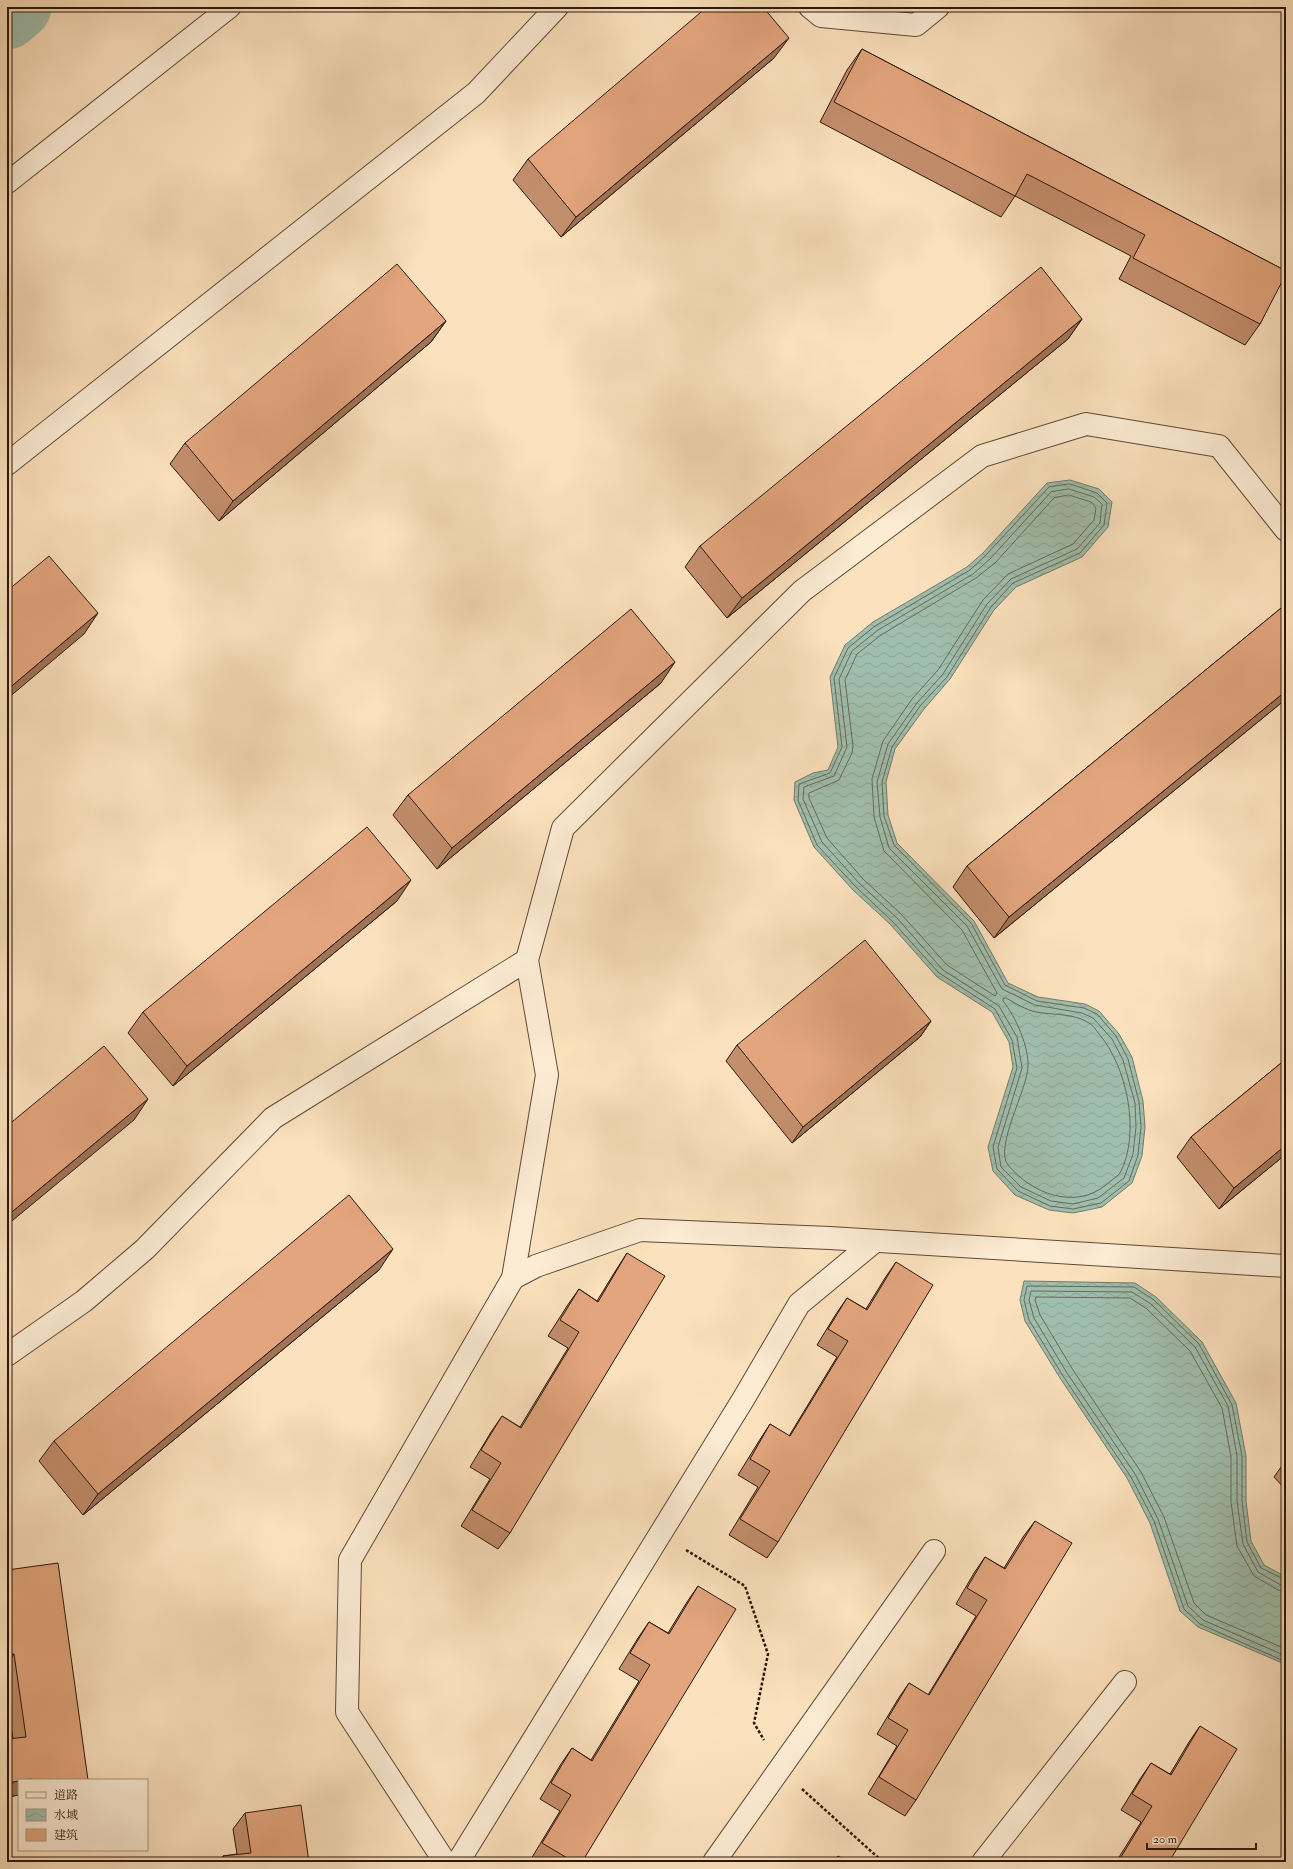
<svg xmlns="http://www.w3.org/2000/svg" width="1293" height="1869" font-family="'IM FELL Double Pica','Noto Serif SC',serif">
<style>
.water{fill:url(#water-waves);stroke:#717b6b}
.lines{fill:none;stroke-linecap:round;stroke-linejoin:round}
.shore{stroke:#666a5b;stroke-width:1}
.river{stroke:#a0beac;stroke-width:65}
.service-casing{stroke:#5f4937;stroke-width:23}
.minor-casing{stroke:#5f4937;stroke-width:24}
.path{stroke:#2b160a;stroke-width:2.5;stroke-dasharray:3 2;stroke-linecap:butt}
.service{stroke:#fcecd4;stroke-width:21}
.minor{stroke:#fcecd4;stroke-width:22}
.wall{fill:#c38e6c;stroke:#2b160a}
.shaded-wall{fill:#9f7458;stroke:#2b160a}
.building{fill:#e3a57e;stroke:#2b160a}
</style>
<defs>
<pattern id="water-waves" width="16" height="10" patternUnits="userSpaceOnUse"><rect width="16" height="10" fill="#a0beac"/><path d="M0 5q4-4 8 0t8 0" fill="none" stroke="#8aa393"/></pattern>
</defs>
<rect width="100%" height="100%" fill="#fbe1bd"/>
<filter id="stains"><feTurbulence type="fractalNoise" baseFrequency=".005" numOctaves="4"/><feColorMatrix values="0 0 0 0 .2 0 0 0 0 .09 0 0 0 0 .02 0 0 0 .5 -.17"/></filter>
<radialGradient id="worn" r=".72"><stop offset=".6" stop-color="#630" stop-opacity="0"/><stop offset="1" stop-color="#630" stop-opacity=".3"/></radialGradient>
<!-- water -->
<g class="water">
<polygon points="1070,480 1099,489 1112,502 1108,527 1082,557 1016,587 994,610 950,679 924,709 895,749 886,782 888,815 897,843 974,921 1008,983 1038,997 1085,1004 1099,1011 1119,1034 1132,1057 1143,1101 1145,1127 1142,1156 1132,1183 1102,1207 1073,1213 1049,1210 1015,1195 993,1171 988,1147 1013,1067 1009,1042 992,1012 937,977 890,924 853,890 814,847 794,800 795,782 813,773 828,770 838,747 830,677 845,645 873,622 967,567 983,553 1047,483"/>
<polygon points="1024,1281 1135,1283 1156,1297 1202,1342 1236,1403 1246,1456 1246,1501 1251,1541 1264,1565 1286,1577 1286,1667 1280,1662 1198,1627 1180,1611 1150,1523 1127,1478 1060,1378 1025,1321 1020,1300"/>
</g>
<g class="lines">
<!-- shore -->
<g class="shore">
<polygon points="1070,484 1097,493 1107,503 1104,525 1080,553 1013,583 991,607 947,677 920,706 892,747 882,782 884,816 894,845 971,923 1005,985 1037,1001 1084,1008 1097,1014 1116,1036 1128,1059 1139,1102 1141,1127 1138,1155 1129,1181 1101,1203 1073,1209 1050,1206 1018,1191 997,1169 993,1147 1017,1068 1012,1040 995,1009 939,973 893,922 856,887 817,845 798,800 799,784 830,773 842,747 834,678 848,648 875,626 970,570 986,555 1049,487"/>
<polygon points="1069,489 1094,497 1102,504 1100,523 1077,549 1011,579 987,604 943,674 917,703 888,744 877,782 880,817 889,848 967,926 1002,989 1035,1005 1082,1013 1093,1018 1112,1039 1123,1060 1135,1103 1136,1127 1133,1154 1124,1178 1098,1198 1073,1204 1051,1201 1021,1187 1001,1167 998,1147 1022,1068 1017,1037 999,1006 943,970 897,918 859,883 822,842 803,799 804,787 834,776 847,747 839,679 852,651 878,630 973,574 990,559 1051,492"/>
<polygon points="1069,495 1091,502 1096,508 1094,520 1073,544 1008,574 983,600 938,670 912,699 883,741 872,779 874,817 884,851 962,930 997,993 995,996 947,965 901,914 863,879 827,838 809,798 809,793 839,780 852,753 853,746 845,680 857,654 881,635 976,578 995,563 1054,498"/>
<path d="M1006 998C1015 1003 1026 1010 1036 1012 1052 1015 1074 1013 1089 1023 1093 1025 1096 1030 1099 1034 1127 1066 1141 1134 1120 1173 1117 1177 1110 1181 1106 1185 1075 1210 1032 1194 1008 1165 994 1148 1027 1090 1028 1067 1029 1047 1016 1017 1003 1001V999Z"/>
<polyline points="1286,1580 1261,1568 1247,1542 1242,1501 1242,1456 1232,1405 1199,1344 1154,1300 1134,1287 1027,1286 1024,1300 1029,1320 1063,1376 1131,1477 1154,1521 1184,1609 1200,1624 1286,1662"/>
<polyline points="1286,1586 1281,1585 1258,1572 1243,1544 1237,1501 1237,1456 1228,1406 1195,1347 1151,1304 1132,1292 1031,1291 1029,1300 1034,1318 1067,1373 1135,1474 1158,1519 1188,1606 1203,1620 1286,1656"/>
<polyline points="1286,1592 1278,1590 1254,1576 1237,1546 1231,1502 1231,1457 1222,1408 1190,1351 1147,1309 1130,1298 1036,1297 1035,1300 1040,1315 1073,1370 1141,1472 1164,1517 1194,1603 1206,1615 1286,1649"/>
</g>
<!-- river -->
<polyline class="river" points="7,17 19,7"/>
<!-- service casing -->
<g class="service-casing">
<polyline id="service" points="7,183 230,7"/>
</g>
<!-- minor casing -->
<g class="minor-casing">
<g id="minor">
<polyline points="810,7 821,16 916,25 938,7"/>
<polyline points="7,464 476,93 557,7"/>
<polyline points="513,1278 536,1266 640,1230 830,1238 1286,1266"/>
<polyline points="7,1355 84,1301 145,1249 273,1118 527,960"/>
<polyline points="445,1862 347,1712 350,1560 513,1278 547,1075 527,960 563,828 802,591 982,456 1086,424 1219,446 1286,530"/>
<polyline points="458,1862 744,1398 799,1304 875,1241"/>
<polyline points="714,1862 934,1551"/>
<polyline points="983,1862 1125,1682"/>
</g>
</g>
<!-- path -->
<g class="path">
<polyline points="686,1550 745,1586 768,1654 754,1723 764,1740"/>
<polyline points="802,1789 883,1862"/>
</g>
<!-- service -->
<use href="#service" class="service"/>
<!-- minor -->
<use href="#minor" class="minor"/>
</g>
<!-- wall -->
<g class="wall">
<polygon points="862,49 1286,271 1260,324 1245,345 1119,279 1131,256 1015,196 1001,217 820,122 847,70"/>
<polygon points="774,58 561,237 513,180 528,159"/>
<polygon points="1082,319 1068,339 727,618 685,567 700,546"/>
<polygon points="446,321 431,342 219,521 170,464 185,443"/>
<polygon points="1286,604 1286,699 994,938 953,887 967,866"/>
<polygon points="661,683 437,869 393,815 408,795"/>
<polygon points="397,901 173,1086 128,1033 143,1012"/>
<polygon points="931,1021 920,1037 792,1143 726,1061 737,1045"/>
<polygon points="1286,1059 1286,1154 1219,1209 1177,1157 1191,1137"/>
<polygon points="627,1253 510,1533 498,1549 461,1526 490,1479 470,1467 491,1432 502,1416 520,1427 568,1348 548,1336 567,1306 579,1289 597,1301 616,1270"/>
<polygon points="896,1262 778,1542 767,1558 729,1535 758,1487 738,1475 759,1441 770,1424 789,1436 837,1357 817,1345 836,1314 847,1298 866,1309 885,1278"/>
<polygon points="379,1270 83,1515 39,1461 54,1441"/>
<polygon points="1286,1460 1286,1490 1274,1477"/>
<polygon points="1035,1521 916,1800 905,1816 868,1794 897,1746 877,1734 898,1699 909,1683 928,1695 976,1616 956,1604 974,1573 985,1557 1004,1568 1023,1537"/>
<polygon points="7,1570 88,1780 19,1780 19,1795 7,1797 13,1739 7,1699"/>
<polygon points="698,1586 582,1862 537,1862 531,1859 560,1811 540,1799 561,1764 572,1748 591,1760 639,1681 619,1669 638,1638 649,1622 668,1633 687,1602"/>
<polygon points="1200,1726 1169,1862 1116,1862 1141,1822 1121,1810 1140,1779 1151,1763 1170,1774 1189,1742"/>
<polygon points="245,1813 309,1862 219,1862 223,1856 237,1854 233,1829"/>
</g>
<!-- shaded-wall -->
<g class="shaded-wall">
<polygon points="789,38 774,58 561,237 576,217"/>
<polygon points="1082,319 1068,339 727,618 742,598"/>
<polygon points="446,321 431,342 219,521 233,501"/>
<polygon points="98,613 84,634 7,699 7,690"/>
<polygon points="675,662 661,683 437,869 452,848"/>
<polygon points="1286,691 1286,699 994,938 1009,917"/>
<polygon points="411,880 397,901 173,1086 187,1066"/>
<polygon points="931,1021 920,1037 792,1143 803,1127"/>
<polygon points="148,1099 134,1120 7,1225 7,1216"/>
<polygon points="1286,1145 1286,1154 1219,1209 1234,1188"/>
<polygon points="393,1249 379,1270 83,1515 98,1494"/>
<polygon points="14,1654 7,1665 7,1655"/>
<polygon points="19,1781 19,1795 7,1797 7,1783"/>
</g>
<!-- building -->
<g class="building">
<polygon points="707,7 763,7 789,38 576,217 528,159"/>
<polygon points="862,49 1286,271 1286,274 1260,324 1133,258 1145,235 1027,174 1015,196 834,102"/>
<polygon points="397,264 446,321 233,501 185,443"/>
<polygon points="1041,267 1082,319 742,598 700,546"/>
<polygon points="49,556 98,613 7,690 7,591"/>
<polygon points="1286,604 1286,691 1009,917 967,866"/>
<polygon points="631,609 675,662 452,848 408,795"/>
<polygon points="367,827 411,880 187,1066 143,1012"/>
<polygon points="865,940 931,1021 803,1127 737,1045"/>
<polygon points="104,1046 148,1099 7,1216 7,1126"/>
<polygon points="1286,1059 1286,1145 1234,1188 1191,1137"/>
<polygon points="349,1195 393,1249 98,1494 54,1441"/>
<polygon points="627,1253 665,1276 510,1533 472,1510 501,1463 481,1450 502,1416 521,1428 579,1332 560,1320 579,1289 598,1302"/>
<polygon points="896,1262 933,1285 778,1542 740,1519 770,1471 750,1459 770,1424 790,1436 848,1341 828,1329 847,1298 867,1310"/>
<polygon points="1035,1521 1072,1543 916,1800 879,1777 908,1730 888,1718 909,1683 929,1695 987,1600 967,1588 985,1557 1005,1569"/>
<polygon points="58,1563 88,1780 32,1780 32,1779 19,1780 19,1781 7,1783 7,1739 26,1737 14,1654 7,1655 7,1610 9,1610 7,1598 7,1570"/>
<polygon points="698,1586 736,1609 582,1862 574,1862 542,1843 571,1795 551,1783 572,1748 592,1761 650,1665 630,1653 649,1622 669,1634"/>
<polygon points="1200,1726 1237,1749 1169,1862 1118,1862 1152,1806 1132,1794 1151,1763 1171,1775"/>
<polygon points="301,1805 309,1862 224,1862 223,1856 251,1853 245,1813"/>
<polygon points="838,1856 849,1862 834,1862"/>
</g>
<!-- margin -->
<rect width="1293" height="1869" fill="none" stroke="#fbe1bd" stroke-width="24"/>
<rect x="8" y="8" width="1277" height="1853" fill="none" stroke="#2b160a" stroke-width="2"/>
<rect x="12" y="12" width="1269" height="1845" fill="none" stroke="#2b160a"/>
<!-- legend -->
<rect x="18" y="1779" width="130" height="72" fill="#fcecd4" stroke="#a89683"/>
<rect x="26" y="1792" width="20" height="6" fill="#fcecd4" stroke="#a89683"/>
<text x="54" y="1799" font-size="12" fill="#2b160a">道路</text>
<rect x="26" y="1809" width="20" height="12" fill="url(#water-waves)" stroke="#a89683"/>
<text x="54" y="1819" font-size="12" fill="#2b160a">水域</text>
<rect x="26" y="1829" width="20" height="12" fill="#e3a57e" stroke="#a89683"/>
<text x="54" y="1839" font-size="12" fill="#2b160a">建筑</text>
<!-- scale -->
<path d="M1147 1843v6h109v-6" fill="none" stroke="#2b160a" stroke-width="2"/>
<text x="1153" y="1843" font-size="12" fill="#2b160a" stroke="#fcecd4" stroke-width="3" paint-order="stroke">20 m</text>
<rect width="100%" height="100%" filter="url(#stains)"/>
<rect width="100%" height="100%" fill="url(#worn)"/>
</svg>
